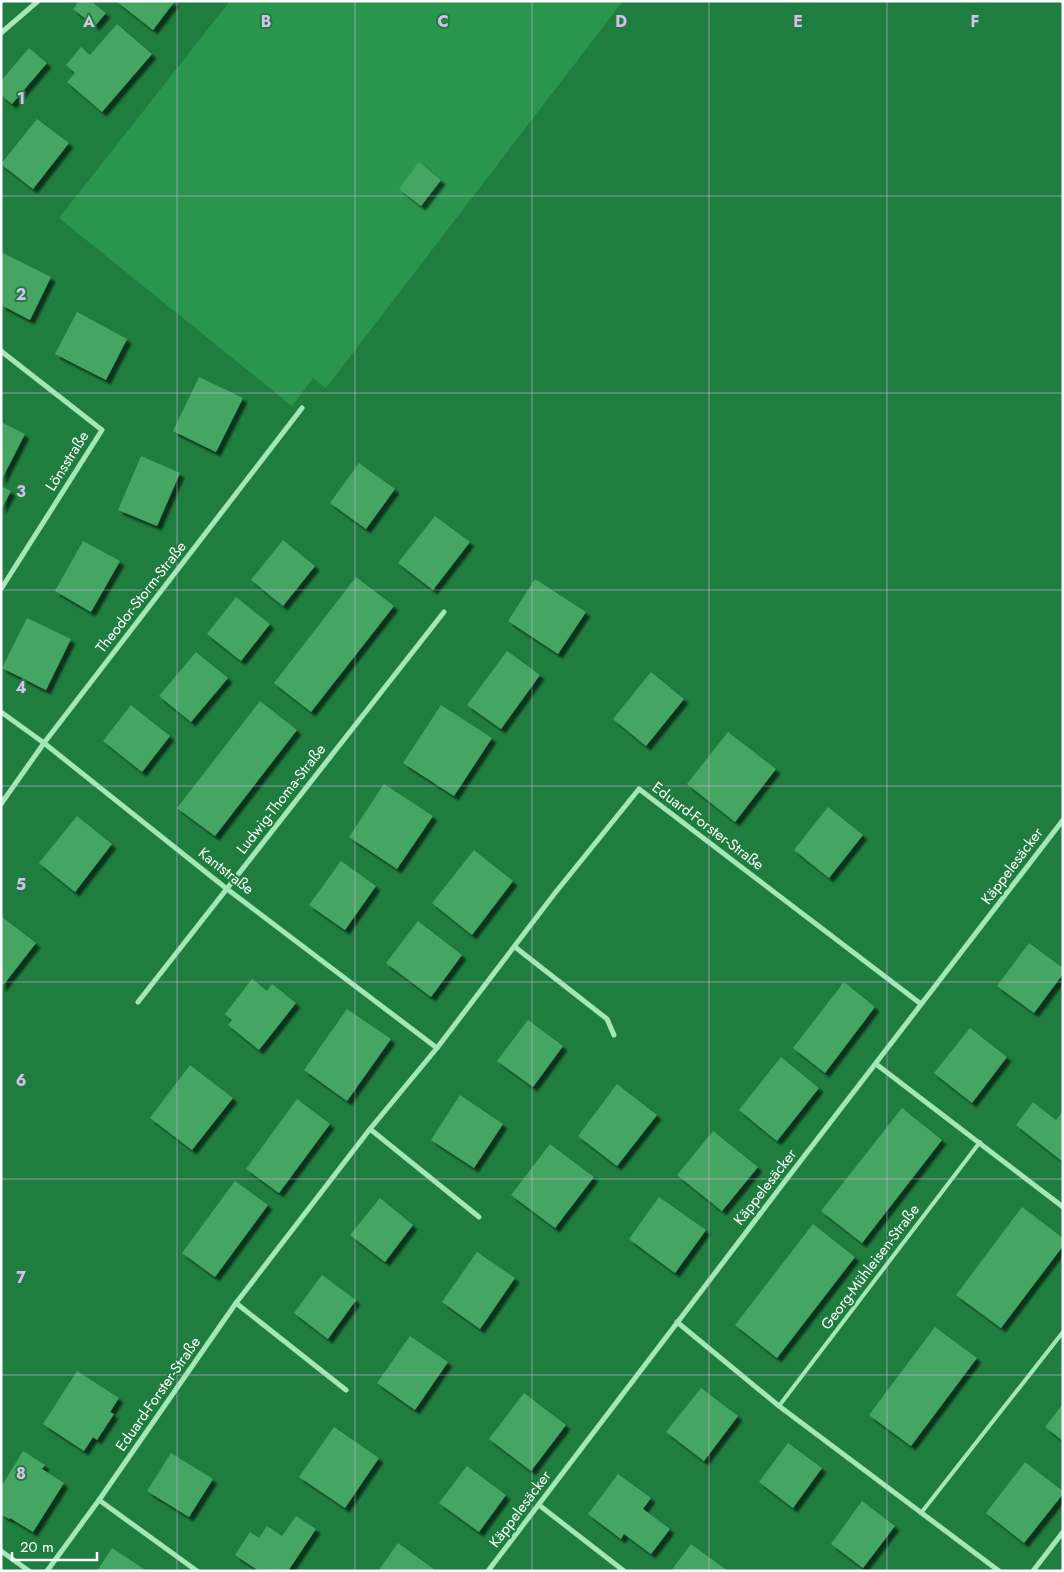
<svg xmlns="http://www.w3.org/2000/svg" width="1064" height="1572" font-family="Jost,sans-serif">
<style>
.green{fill:#2a954d}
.building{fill:#44a564;filter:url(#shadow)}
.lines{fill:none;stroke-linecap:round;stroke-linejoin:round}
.service{stroke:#a3e7b9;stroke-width:4}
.minor{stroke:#a3e7b9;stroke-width:5}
.grid{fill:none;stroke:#d7c0ec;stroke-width:1;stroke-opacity:0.55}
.labels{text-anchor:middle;stroke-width:4;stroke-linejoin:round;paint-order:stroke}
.street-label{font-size:15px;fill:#fff;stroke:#207d40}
.grid-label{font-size:16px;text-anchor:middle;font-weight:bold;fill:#d7c0ec;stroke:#207d40;stroke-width:4;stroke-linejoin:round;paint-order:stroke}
</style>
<defs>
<filter id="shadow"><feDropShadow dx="4.5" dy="4.5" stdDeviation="1" flood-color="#0009"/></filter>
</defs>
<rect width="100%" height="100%" fill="#207d40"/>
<!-- green -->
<polygon class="green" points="230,1 623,1 326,388 313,378 292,406 59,218"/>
<!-- building -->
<g class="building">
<polygon points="79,1 91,1 106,13 95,26 73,9"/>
<polygon points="116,1 175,1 153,30"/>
<polygon points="117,24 152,54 102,112 67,82 75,73 66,65 81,47 90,55"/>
<polygon points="29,48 47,63 12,104 1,95 1,81"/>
<polygon points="37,119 69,143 33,189 1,164"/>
<polygon points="419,162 441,180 421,206 399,189"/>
<polygon points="1,252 51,277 30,320 1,305"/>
<polygon points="77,312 127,339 106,380 55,354"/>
<polygon points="199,377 243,398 216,452 173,431"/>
<polygon points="1,422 25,434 1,481"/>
<polygon points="141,456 180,473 157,526 118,510"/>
<polygon points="359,463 395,489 366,529 330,503"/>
<polygon points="1,486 11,491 1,510"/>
<polygon points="435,516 470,542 433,590 398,563"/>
<polygon points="283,540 315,566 283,606 251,580"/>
<polygon points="83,541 120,561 91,612 55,591"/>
<polygon points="356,577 394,606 311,712 274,683"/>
<polygon points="535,579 586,612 558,654 508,621"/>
<polygon points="236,597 270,624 241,661 207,634"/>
<polygon points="27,618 71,639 46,690 2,668"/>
<polygon points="507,651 540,675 501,729 467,705"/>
<polygon points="196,652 228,678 191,722 159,696"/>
<polygon points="651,672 684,699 646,746 613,719"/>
<polygon points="260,701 297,730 215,836 177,808"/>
<polygon points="131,705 170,736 142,772 103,741"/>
<polygon points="441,705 492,738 454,796 403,763"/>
<polygon points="728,732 776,769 735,822 687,784"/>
<polygon points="384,784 433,816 397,869 349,837"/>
<polygon points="828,807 863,835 829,878 794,850"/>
<polygon points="77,816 112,844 75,892 39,863"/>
<polygon points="474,850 513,881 472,935 432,903"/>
<polygon points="341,861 376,886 345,930 309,905"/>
<polygon points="1,916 36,943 1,988"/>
<polygon points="418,921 462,955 431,997 386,963"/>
<polygon points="1029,943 1063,968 1063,974 1034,1013 997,986"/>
<polygon points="252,979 267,991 272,984 296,1003 259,1050 228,1025 232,1020 225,1014"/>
<polygon points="844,982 875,1007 825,1073 793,1048"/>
<polygon points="347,1009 391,1039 347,1101 304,1070"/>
<polygon points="528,1020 563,1046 533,1087 497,1061"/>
<polygon points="970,1028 1007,1057 972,1103 934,1073"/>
<polygon points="781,1057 819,1088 777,1141 739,1110"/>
<polygon points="190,1065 233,1098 192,1150 150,1118"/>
<polygon points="617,1084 657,1115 617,1166 578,1136"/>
<polygon points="460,1095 503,1124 474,1168 431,1140"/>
<polygon points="297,1099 330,1124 279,1193 246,1169"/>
<polygon points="1033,1102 1056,1120 1063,1111 1063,1162 1016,1125"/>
<polygon points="902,1108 942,1140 862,1243 821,1211"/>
<polygon points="713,1131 758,1167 722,1211 677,1175"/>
<polygon points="550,1144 594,1177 555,1228 511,1195"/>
<polygon points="235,1181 268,1205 215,1277 182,1253"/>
<polygon points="659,1197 706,1230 675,1273 629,1239"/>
<polygon points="380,1198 413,1225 385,1262 350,1235"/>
<polygon points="1022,1207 1063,1238 1063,1246 1001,1328 956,1295"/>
<polygon points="813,1224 855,1257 777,1358 735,1325"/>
<polygon points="477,1252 515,1278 480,1329 442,1302"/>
<polygon points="322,1275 356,1300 328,1339 294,1313"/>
<polygon points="935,1327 977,1358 911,1446 869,1415"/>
<polygon points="410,1336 448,1362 415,1410 377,1383"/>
<polygon points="77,1371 119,1398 110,1412 114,1414 97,1440 93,1437 84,1451 43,1424"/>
<polygon points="701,1388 738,1416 704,1461 666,1432"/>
<polygon points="524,1393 566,1425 531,1471 489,1439"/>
<polygon points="1063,1404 1063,1441 1045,1427"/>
<polygon points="334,1427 379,1458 345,1508 299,1477"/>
<polygon points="788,1443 822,1468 793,1508 759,1482"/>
<polygon points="23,1451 45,1465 42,1469 64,1483 33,1532 10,1518 9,1519 1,1514 1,1487"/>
<polygon points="171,1453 213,1479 189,1517 147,1491"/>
<polygon points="1025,1462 1063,1491 1063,1494 1024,1543 986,1513"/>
<polygon points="467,1466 506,1495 479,1532 439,1503"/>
<polygon points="618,1474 651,1498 643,1509 670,1529 651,1554 624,1534 621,1539 588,1514"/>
<polygon points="862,1501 895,1526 863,1568 831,1544"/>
<polygon points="296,1516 316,1529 288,1571 259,1571 235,1555 250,1532 259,1538 267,1526 282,1536"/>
<polygon points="398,1543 435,1570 434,1571 378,1571"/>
<polygon points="691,1544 728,1571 671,1571"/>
<polygon points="112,1548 147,1571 97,1571"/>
</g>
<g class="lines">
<!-- service -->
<g class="service">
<polyline points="779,1406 980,1142"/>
<polyline points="921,1513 1063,1332"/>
</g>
<!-- minor -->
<g class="minor">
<polyline points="1,33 38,1"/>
<polyline points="1,351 102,430 1,589"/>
<polyline points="1,712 44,743 227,889 437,1048"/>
<polyline points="1,804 44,743 302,408"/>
<polyline points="515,947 607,1019 614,1035"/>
<polyline points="138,1002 444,612"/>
<polyline points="876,1064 1063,1207"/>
<polyline points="370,1129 479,1217"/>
<polyline points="236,1303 346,1390"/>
<polyline points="677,1322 779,1406 999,1571"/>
<polyline points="99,1500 197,1571"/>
<polyline points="539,1505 624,1571"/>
<polyline points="1,1551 29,1571"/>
<polyline points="47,1571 99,1500 236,1303 370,1129 437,1048 555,893 639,789 921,1004"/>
<polyline points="488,1571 792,1172 1063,820"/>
<polyline points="1033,1571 1063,1532"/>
</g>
</g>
<!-- grid -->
<path class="grid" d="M177 1V1571M355 1V1571M532 1V1571M709 1V1571M887 1V1571M1 196H1063M1 393H1063M1 590H1063M1 786H1063M1 982H1063M1 1179H1063M1 1375H1063"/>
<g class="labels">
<!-- street labels -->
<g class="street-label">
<text transform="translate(67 461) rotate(-58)" y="5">Lönsstraße</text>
<text transform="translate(141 597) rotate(-52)" y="5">Theodor-Storm-Straße</text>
<text transform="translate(281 799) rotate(-52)" y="5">Ludwig-Thoma-Straße</text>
<text transform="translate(708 826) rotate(37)" y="5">Eduard-Forster-Straße</text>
<text transform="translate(1012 866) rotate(-53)" y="5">Käppelesäcker</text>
<text transform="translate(226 871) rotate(38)" y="5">Kantstraße</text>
<text transform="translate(765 1187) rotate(-52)" y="5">Käppelesäcker</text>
<text transform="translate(870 1267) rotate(-53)" y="5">Georg-Mühleisen-Straße</text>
<text transform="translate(158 1394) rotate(-55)" y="5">Eduard-Forster-Straße</text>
<text transform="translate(520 1509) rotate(-53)" y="5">Käppelesäcker</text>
</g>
</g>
<g class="grid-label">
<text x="89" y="27">A</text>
<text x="266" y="27">B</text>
<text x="443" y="27">C</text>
<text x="621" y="27">D</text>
<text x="798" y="27">E</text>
<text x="975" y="27">F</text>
<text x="21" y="104">1</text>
<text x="21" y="300">2</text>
<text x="21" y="497">3</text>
<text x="21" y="693">4</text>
<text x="21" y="890">5</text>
<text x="21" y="1086">6</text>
<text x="21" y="1283">7</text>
<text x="21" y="1479">8</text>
</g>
<!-- border -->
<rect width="1064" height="1572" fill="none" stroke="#ffffff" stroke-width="5"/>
<!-- scale -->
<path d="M12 1552v8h85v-8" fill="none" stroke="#ffffff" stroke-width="2.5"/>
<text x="20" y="1552" font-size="15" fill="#ffffff" stroke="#207d40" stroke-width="4" paint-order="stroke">20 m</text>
</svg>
